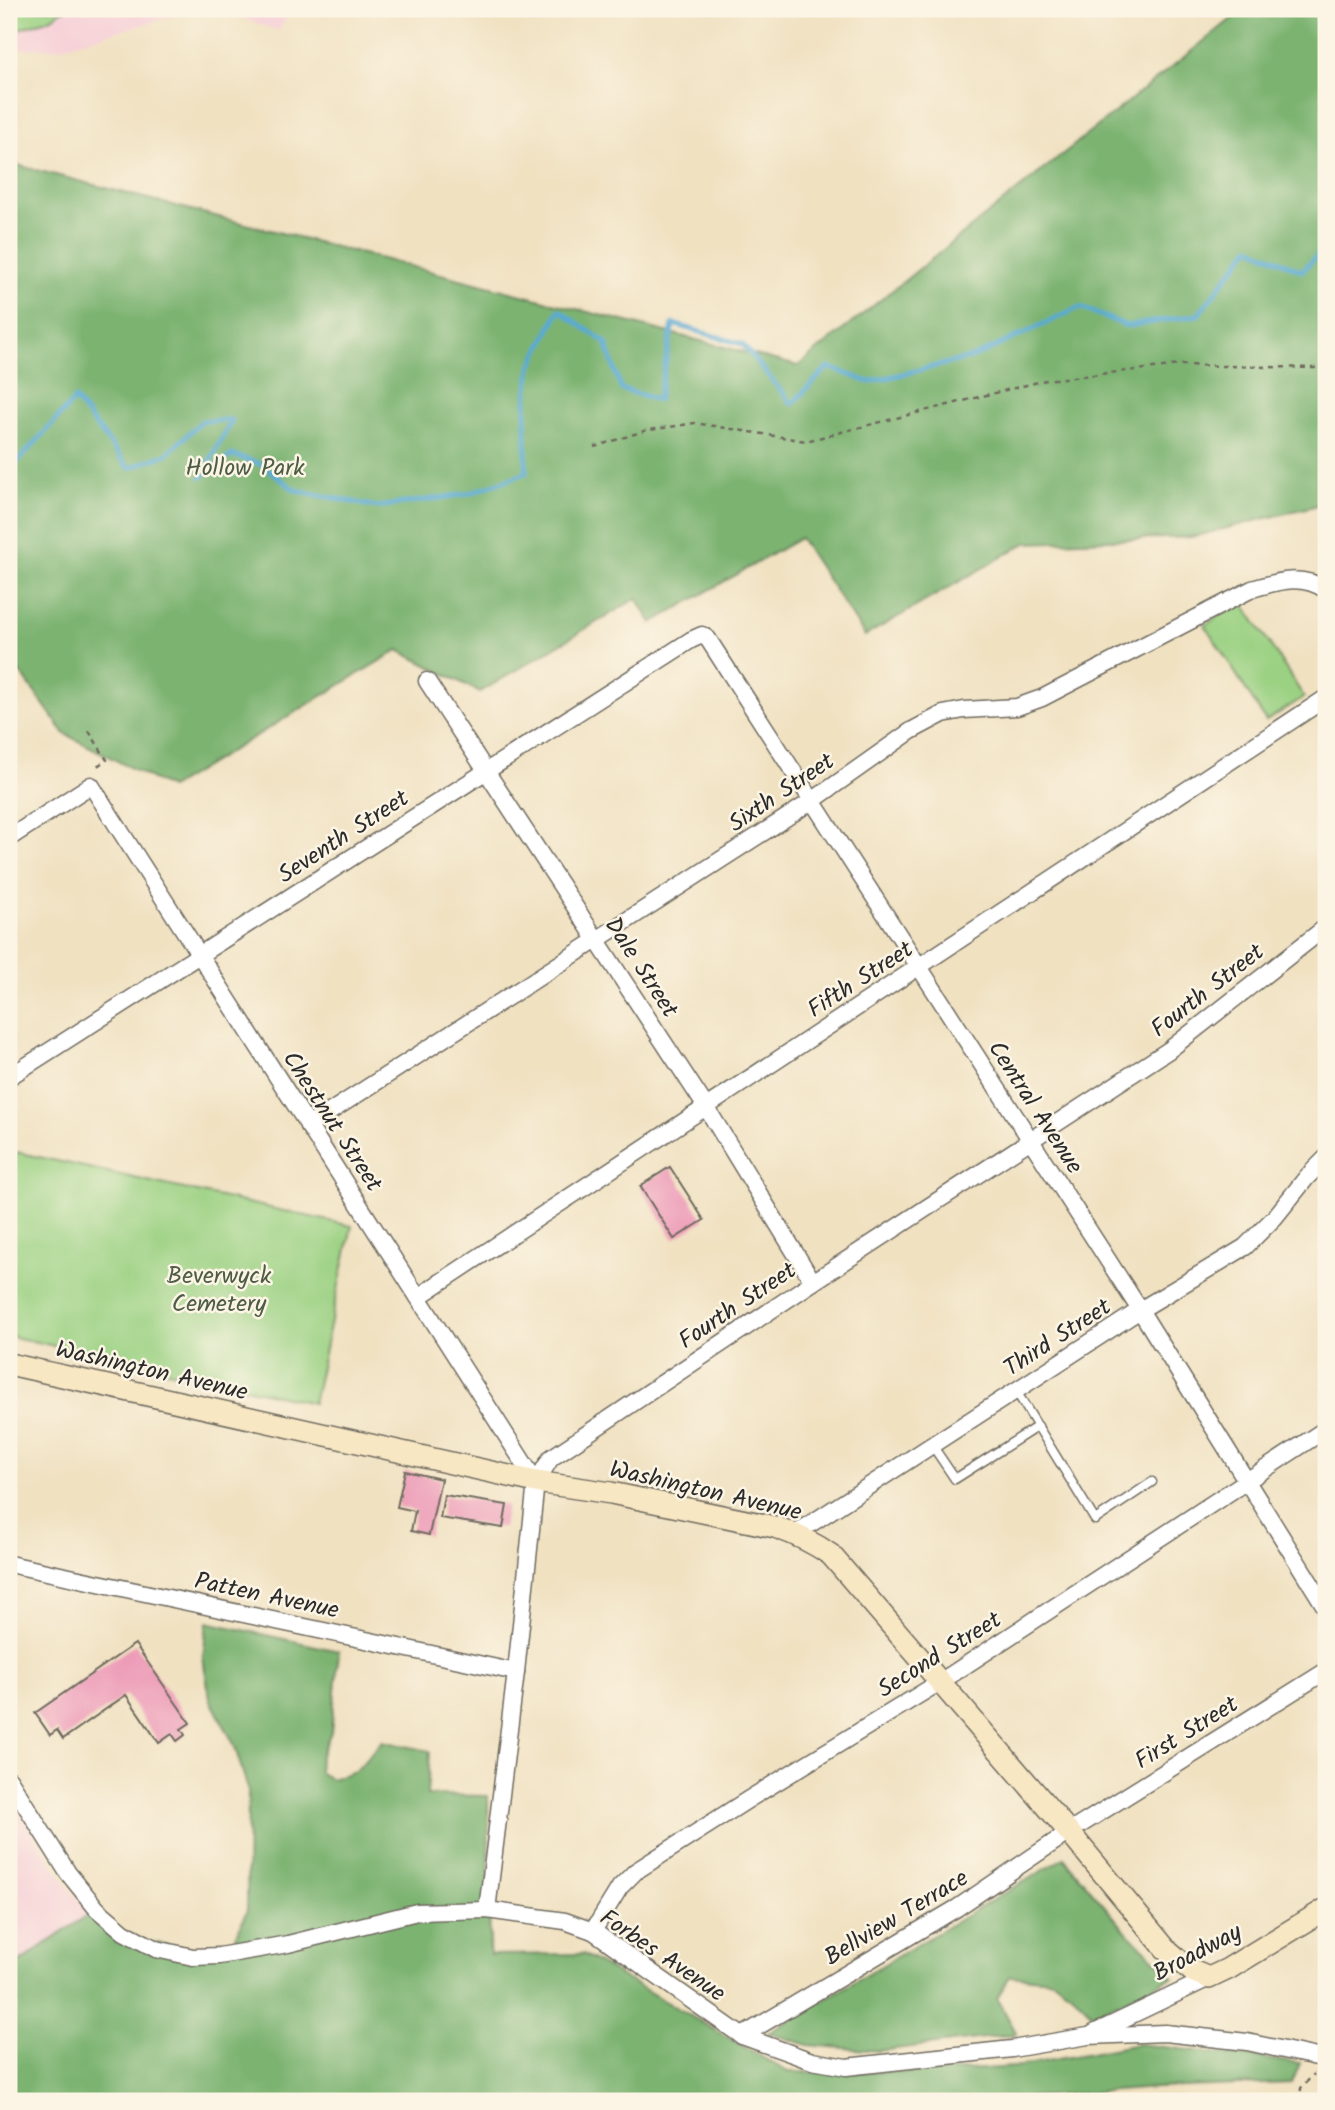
<svg xmlns="http://www.w3.org/2000/svg" width="1335" height="2110" font-family="Kalam,sans-serif">
<style>
.built{fill:#f6cfd7}
.green{fill:#9bd183;stroke:#637e57;stroke-width:2}
.forest{fill:#7cb371;stroke:#546f4e;stroke-width:2}
.lines{fill:none;stroke-linecap:round;stroke-linejoin:round}
.stream{stroke:#59aad3;stroke-width:5}
.building{fill:#ed9bb8}
.lane-casing{stroke:#706b60;stroke-width:11}
.street-casing{stroke:#706b60;stroke-width:19}
.secondary-casing{stroke:#706b60;stroke-width:24}
.path{stroke:#706b60;stroke-width:2.5;stroke-dasharray:5 5;stroke-linecap:butt}
.lane{stroke:#fff;stroke-width:8}
.street{stroke:#fff;stroke-width:16}
.secondary{stroke:#f8e7c3;stroke-width:21}
.labels{text-anchor:middle;stroke-width:5;stroke-linejoin:round;paint-order:stroke}
.park-label{font-size:24px;fill:#4d5d45;stroke:#fcf5e5}
.street-label{font-size:24px;fill:#2b2b2b;stroke:#fcf5e5}
</style>
<rect width="100%" height="100%" fill="#fcf5e5"/>
<filter id="ink" filterUnits="userSpaceOnUse"><feTurbulence type="fractalNoise" baseFrequency=".0143" numOctaves="2"/><feDisplacementMap in="SourceGraphic" scale="14" xChannelSelector="R" yChannelSelector="G"/><feConvolveMatrix kernelMatrix="1 2 1 2 8 2 1 2 1" color-interpolation-filters="sRGB"/></filter>
<filter id="wash" filterUnits="userSpaceOnUse"><feTurbulence type="fractalNoise" baseFrequency=".00686" numOctaves="4" result="noise"/><feDisplacementMap in="SourceGraphic" scale="28" xChannelSelector="R" yChannelSelector="G"/><feGaussianBlur stdDeviation="1.57" result="paint"/><feColorMatrix in="noise" values="0 0 0 0 0 0 0 0 0 0 0 0 0 0 0 0 0 1.4 0 .05"/><feComposite in="paint" operator="in"/></filter>
<g filter="url(#wash)">
<rect width="100%" height="100%" fill="#f0e1c1"/>
<!-- built -->
<g class="built">
<polygon points="9,9 198,9 58,48 9,49"/>
<polygon points="217,9 290,9 279,31"/>
<polygon points="9,1794 63,1880 89,1914 14,1966 9,1968"/>
</g>
<!-- green -->
<g class="green">
<polygon points="9,9 65,9 50,19 14,31 9,30"/>
<polygon points="1242,601 1304,697 1266,721 1205,625"/>
<polygon points="16,1152 352,1226 313,1403 9,1336 9,1185"/>
</g>
<!-- forest -->
<g class="forest">
<polygon points="1244,9 1326,9 1326,503 1192,537 1026,543 865,636 800,538 652,623 637,598 480,692 398,650 170,788 65,734 9,657 9,163 798,366"/>
<polygon points="207,1622 339,1651 331,1732 320,1757 319,1772 331,1779 356,1771 382,1741 430,1751 427,1795 488,1796 490,1955 583,1954 788,2072 935,2072 1015,2067 1139,2044 1300,2063 1292,2083 1156,2088 976,2101 9,2101 9,1968 14,1966 89,1914 137,1940 198,1950 234,1942 247,1910 248,1789 234,1744 210,1699 203,1658"/>
<polygon points="1064,1858 1124,1929 1173,1977 1093,2015 1071,1993 1053,1980 1010,1976 997,1998 1017,2034 879,2051 808,2045 768,2033"/>
</g>
<g class="lines">
<!-- stream -->
<polyline class="stream" points="9,471 75,399 129,468 167,454 202,421 232,420 201,477 232,455 261,464 295,490 377,507 467,494 526,473 526,403 531,367 559,310 606,343 621,389 658,400 673,324 742,344 792,404 828,367 869,382 974,357 1080,307 1127,326 1198,315 1250,247 1302,271 1326,246"/>
</g>
<g id="blocks">
<!-- building -->
<g class="building">
<polygon points="670,1167 704,1220 674,1239 640,1186"/>
<polygon points="405,1471 441,1479 429,1535 411,1531 415,1511 397,1507"/>
<polygon points="444,1495 507,1505 503,1528 440,1518"/>
<polygon points="135,1644 190,1723 181,1729 185,1735 177,1741 172,1734 159,1743 126,1695 63,1739 57,1730 50,1735 35,1713"/>
</g>
</g>
</g>
<g filter="url(#ink)">
<use href="#blocks" fill-opacity="0" stroke="#706b60" stroke-width="2"/>
<g class="lines">
<!-- lane casing -->
<g class="lane-casing">
<g id="lane">
<polyline points="1016,1391 1095,1520 1152,1482"/>
<polyline points="932,1445 955,1479 1038,1426"/>
</g>
</g>
<!-- street casing -->
<g class="street-casing">
<g id="street">
<polyline points="427,681 706,1107 813,1282"/>
<polyline points="9,838 91,785 536,1482"/>
<polyline points="9,1077 691,640 702,635 708,639 1140,1310 1326,1608"/>
<path d="M308 1126 812 801 911 731 943 714 964 710 1017 707 1042 698 1252 589C1278 581 1302 574 1326 590"/>
<polyline points="418,1297 1326,698"/>
<polyline points="795,1534 1140,1310 1245,1247 1275,1217 1307,1177 1326,1158"/>
<polyline points="9,1564 516,1672"/>
<polyline points="9,1779 68,1873 97,1909 124,1932 156,1949 193,1957 219,1956 288,1944 417,1912 487,1910 565,1921 593,1931 742,2036 812,2061 846,2067 1012,2049 1088,2036 1165,2033 1247,2042 1326,2059"/>
<polyline points="487,1910 516,1672 536,1482 551,1458 813,1282 1169,1050 1326,927"/>
<polyline points="593,1931 620,1887 636,1871 749,1799 940,1682 1326,1429"/>
<polyline points="1094,2033 1209,1978"/>
<polyline points="742,2036 957,1908 1069,1832 1326,1671"/>
</g>
</g>
<!-- secondary casing -->
<g class="secondary-casing">
<path id="secondary" d="M9 1364 536 1482 611 1493 775 1527C795 1534 813 1542 831 1555L1069 1832 1165 1948 1192 1971 1209 1978 1228 1969 1326 1909"/>
</g>
<!-- path -->
<g class="path">
<polyline points="594,447 644,431 695,423 806,441 1046,380 1181,365 1315,368 1326,366"/>
<polyline points="89,731 107,760 97,766 96,768"/>
<polyline points="1300,2101 1301,2088 1314,2074"/>
</g>
<!-- lane -->
<use href="#lane" class="lane"/>
<!-- street -->
<use href="#street" class="street"/>
<!-- secondary -->
<use href="#secondary" class="secondary"/>
</g>
</g>
<g class="labels">
<!-- park labels -->
<g class="park-label">
<text x="245" y="475">Hollow Park</text>
<text x="219" y="1283">Beverwyck<tspan x="219" dy="28">Cemetery</tspan></text>
</g>
<!-- street labels -->
<g class="street-label">
<text transform="translate(781 792) rotate(-34)" y="8">Sixth Street</text>
<text transform="translate(343 836) rotate(-33)" y="8">Seventh Street</text>
<text transform="translate(642 967) rotate(57)" y="8">Dale Street</text>
<text transform="translate(860 979) rotate(-33)" y="8">Fifth Street</text>
<text transform="translate(1207 990) rotate(-38)" y="8">Fourth Street</text>
<text transform="translate(1036 1107) rotate(57)" y="8">Central Avenue</text>
<text transform="translate(333 1121) rotate(57)" y="8">Chestnut Street</text>
<text transform="translate(737 1305) rotate(-34)" y="8">Fourth Street</text>
<text transform="translate(1057 1337) rotate(-33)" y="8">Third Street</text>
<text transform="translate(152 1370) rotate(13)" y="8">Washington Avenue</text>
<text transform="translate(706 1490) rotate(13)" y="8">Washington Avenue</text>
<text transform="translate(267 1595) rotate(12)" y="8">Patten Avenue</text>
<text transform="translate(939 1654) rotate(-32)" y="8">Second Street</text>
<text transform="translate(1186 1732) rotate(-32)" y="8">First Street</text>
<text transform="translate(896 1917) rotate(-31)" y="8">Bellview Terrace</text>
<text transform="translate(1197 1952) rotate(-28)" y="8">Broadway</text>
<text transform="translate(663 1955) rotate(34)" y="8">Forbes Avenue</text>
</g>
</g>
<!-- margin -->
<rect width="1335" height="2110" fill="none" stroke="#fcf5e5" stroke-width="35"/>
</svg>
